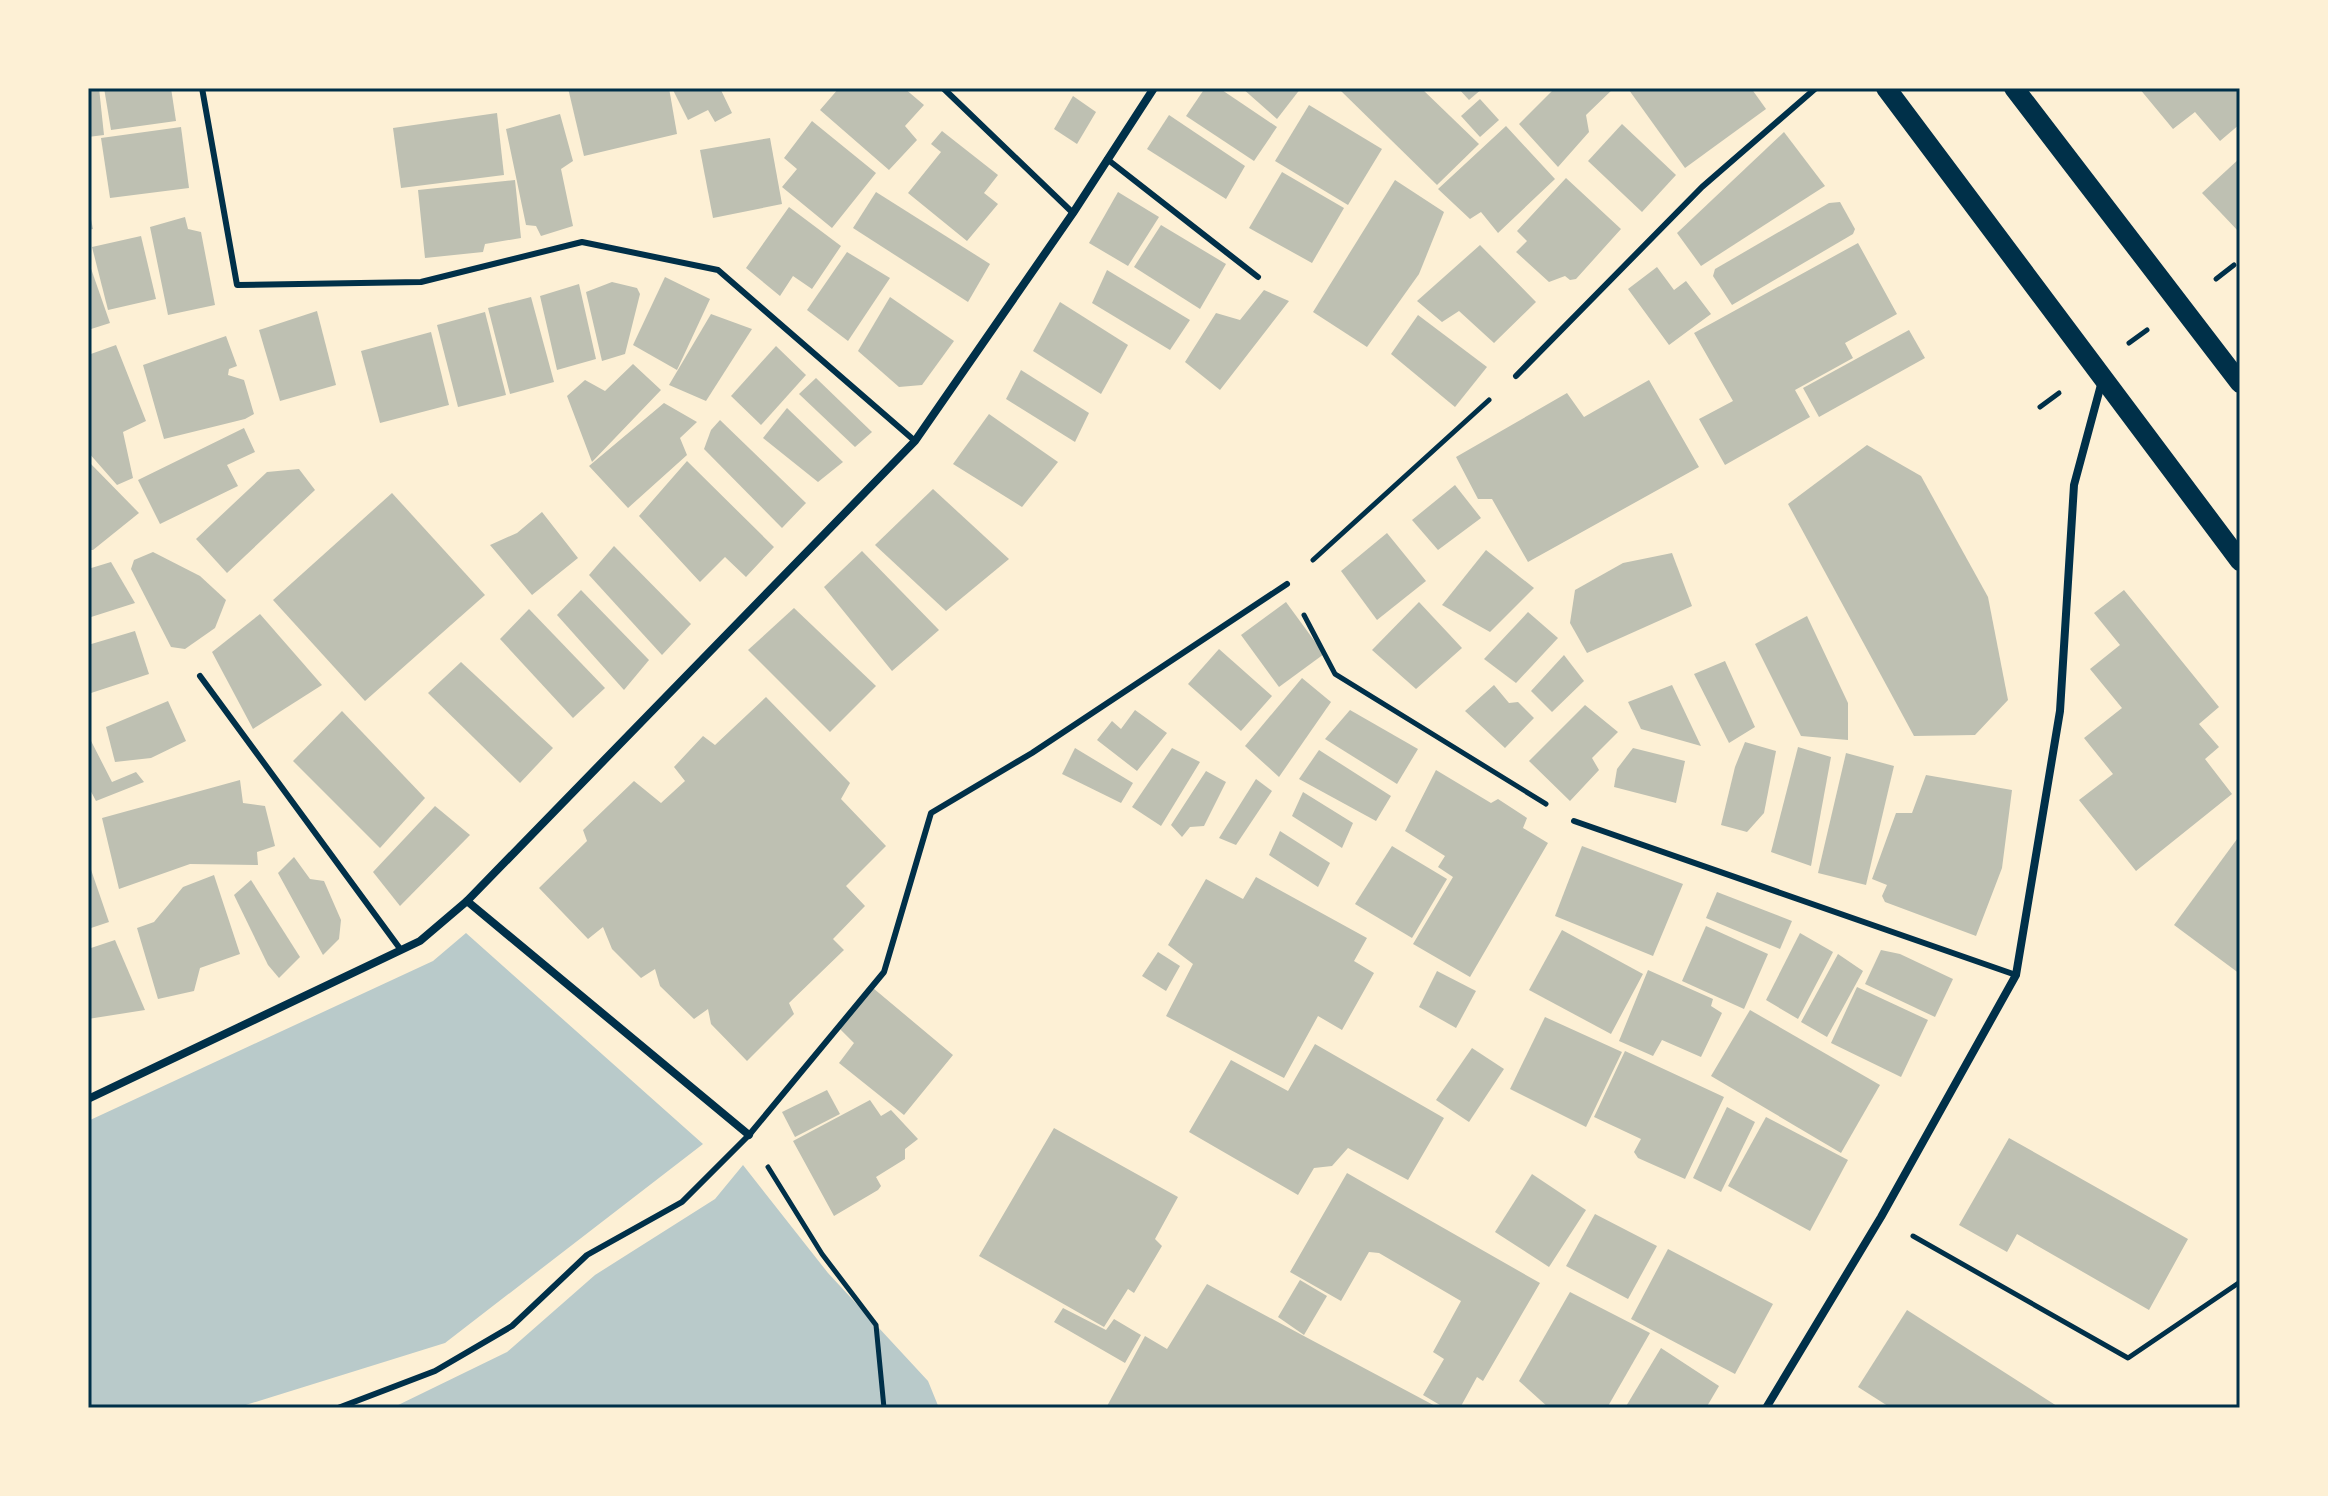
<svg xmlns="http://www.w3.org/2000/svg" width="2328" height="1496" font-family="'Public Sans',sans-serif">
<style>
.green{fill:#b9caca}
.building{fill:#bec0b2}
.lines{fill:none;stroke-linecap:round;stroke-linejoin:round}
.path{stroke:#003049;stroke-width:5}
.service{stroke:#003049;stroke-width:6}
.minor{stroke:#003049;stroke-width:8}
.primary{stroke:#003049;stroke-width:20}
.neatline{fill:none;stroke:#003049;stroke-width:3}
</style>
<rect width="100%" height="100%" fill="#fdf0d5"/>
<!-- green -->
<g class="green">
<polygon points="466,933 703,1144 445,1343 236,1408 88,1408 88,1121 433,961"/>
<polygon points="743,1165 828,1273 928,1381 939,1408 392,1408 507,1352 595,1275 715,1199"/>
</g>
<!-- building -->
<g class="building">
<polygon points="88,88 99,88 104,135 88,137"/>
<polygon points="104,88 171,88 176,121 111,130"/>
<polygon points="568,88 669,88 677,134 584,156"/>
<polygon points="672,88 720,88 732,113 715,122 708,110 688,120"/>
<polygon points="839,88 904,88 924,105 905,126 917,140 889,170 820,110"/>
<polygon points="1205,88 1219,88 1277,127 1254,161 1186,116"/>
<polygon points="1242,88 1301,88 1277,119"/>
<polygon points="1342,88 1421,88 1479,144 1437,185 1340,90"/>
<polygon points="1458,88 1483,88 1469,100"/>
<polygon points="1555,88 1614,88 1586,115 1589,132 1558,167 1519,124"/>
<polygon points="1631,88 1751,88 1766,109 1685,168 1629,90"/>
<polygon points="2139,88 2240,88 2240,124 2220,141 2195,112 2173,129"/>
<polygon points="1073,96 1096,112 1077,144 1054,129"/>
<polygon points="1480,99 1499,120 1480,137 1461,116"/>
<polygon points="1309,105 1382,149 1348,205 1275,161"/>
<polygon points="497,113 504,175 401,188 393,128"/>
<polygon points="560,114 573,161 561,169 573,226 541,236 536,226 526,225 506,129"/>
<polygon points="1169,115 1245,166 1226,199 1147,149"/>
<polygon points="812,121 876,173 832,228 782,187 797,169 784,158"/>
<polygon points="1622,124 1676,175 1642,212 1588,161"/>
<polygon points="1506,126 1555,179 1498,233 1481,212 1470,219 1438,189"/>
<polygon points="181,127 189,188 110,198 101,138"/>
<polygon points="942,131 998,175 984,193 998,204 967,241 908,193 941,152 931,144"/>
<polygon points="1784,132 1825,186 1701,266 1677,233"/>
<polygon points="770,138 782,204 713,218 700,150"/>
<polygon points="2240,158 2240,233 2202,193"/>
<polygon points="1282,172 1344,208 1312,263 1249,228"/>
<polygon points="1566,178 1621,229 1576,279 1570,280 1565,276 1549,282 1516,252 1527,241 1517,231"/>
<polygon points="515,180 521,238 485,244 483,252 425,258 418,190"/>
<polygon points="1395,180 1444,212 1419,274 1367,347 1313,312"/>
<polygon points="876,192 990,264 968,302 853,228"/>
<polygon points="1118,192 1159,217 1128,266 1089,243"/>
<polygon points="1840,202 1855,229 1853,234 1732,305 1713,276 1715,269 1829,203"/>
<polygon points="88,205 93,229 88,230"/>
<polygon points="789,207 841,246 812,289 793,276 780,296 746,268"/>
<polygon points="185,217 188,229 201,232 215,305 168,315 150,227"/>
<polygon points="1161,225 1226,264 1200,309 1134,267"/>
<polygon points="141,236 156,299 108,310 92,247"/>
<polygon points="1858,243 1897,314 1845,343 1853,358 1795,390 1810,417 1725,465 1699,419 1733,401 1694,333"/>
<polygon points="1480,245 1536,302 1494,343 1459,311 1442,322 1417,301"/>
<polygon points="847,252 890,278 848,341 807,310"/>
<polygon points="88,260 110,323 88,330"/>
<polygon points="1657,267 1674,290 1686,281 1711,314 1669,345 1628,289"/>
<polygon points="1107,270 1190,320 1170,350 1092,303"/>
<polygon points="665,277 710,299 677,370 633,345"/>
<polygon points="612,282 637,288 640,294 625,354 602,361 586,292"/>
<polygon points="579,284 596,359 557,370 540,296"/>
<polygon points="1264,290 1289,301 1220,390 1185,362 1216,313 1240,320"/>
<polygon points="531,297 554,382 510,394 488,308"/>
<polygon points="890,297 954,341 922,385 899,387 858,351"/>
<polygon points="1060,302 1128,345 1101,394 1033,351"/>
<polygon points="317,311 336,385 280,401 259,330"/>
<polygon points="485,312 506,395 458,407 437,325"/>
<polygon points="711,314 752,329 706,401 669,385"/>
<polygon points="1418,315 1487,367 1455,407 1391,354"/>
<polygon points="1909,330 1925,358 1819,417 1803,388"/>
<polygon points="431,332 449,405 380,423 361,351"/>
<polygon points="226,336 237,366 229,369 228,375 244,380 254,414 245,419 164,439 143,365"/>
<polygon points="116,345 146,421 123,432 133,478 117,485 88,452 88,355"/>
<polygon points="776,346 806,375 761,425 731,396"/>
<polygon points="633,364 661,390 592,462 567,396 585,380 605,391"/>
<polygon points="1021,370 1089,413 1075,442 1006,399"/>
<polygon points="816,378 872,432 855,447 799,394"/>
<polygon points="1649,380 1699,467 1528,562 1492,499 1478,499 1456,457 1567,393 1584,417"/>
<polygon points="664,403 697,422 680,438 687,455 628,508 589,466"/>
<polygon points="787,408 843,462 818,482 763,438"/>
<polygon points="989,414 1058,462 1022,507 953,464"/>
<polygon points="720,420 806,503 782,528 704,449 711,430"/>
<polygon points="244,428 255,452 227,465 238,486 160,524 138,480"/>
<polygon points="1867,445 1921,476 1988,597 2008,700 1975,735 1914,736 1788,504"/>
<polygon points="88,461 139,513 93,550 88,550"/>
<polygon points="687,461 774,547 746,577 725,557 700,582 639,516"/>
<polygon points="299,469 315,490 227,573 196,539 267,472"/>
<polygon points="1455,485 1481,518 1438,550 1412,520"/>
<polygon points="933,489 1009,559 946,611 875,545"/>
<polygon points="392,493 485,595 365,701 273,600"/>
<polygon points="542,512 578,558 532,595 490,545 517,533"/>
<polygon points="1387,533 1426,581 1377,620 1341,571"/>
<polygon points="614,546 691,624 662,655 589,575"/>
<polygon points="1486,550 1534,588 1490,632 1442,605"/>
<polygon points="862,551 939,630 892,671 824,587"/>
<polygon points="153,552 200,576 226,600 215,628 185,649 171,647 131,569 134,560"/>
<polygon points="1672,553 1692,606 1587,653 1570,623 1575,590 1623,563"/>
<polygon points="111,562 135,603 88,618 88,569"/>
<polygon points="581,590 649,660 624,690 557,615"/>
<polygon points="2124,590 2219,707 2199,724 2219,747 2205,759 2232,794 2136,871 2079,800 2113,774 2084,738 2122,708 2090,669 2120,645 2094,613"/>
<polygon points="1286,602 1324,654 1279,687 1241,635"/>
<polygon points="1419,602 1462,648 1416,689 1372,650"/>
<polygon points="794,608 876,686 830,732 748,650"/>
<polygon points="529,609 605,688 573,718 500,639"/>
<polygon points="1528,612 1558,638 1516,683 1484,659"/>
<polygon points="260,614 322,685 253,729 212,652"/>
<polygon points="1807,616 1848,703 1848,740 1801,736 1755,644"/>
<polygon points="135,631 149,674 88,694 88,645"/>
<polygon points="1219,649 1272,696 1241,731 1188,684"/>
<polygon points="1564,655 1584,681 1552,712 1531,691"/>
<polygon points="1725,661 1755,727 1729,743 1694,674"/>
<polygon points="461,662 553,748 520,783 428,693"/>
<polygon points="1302,678 1331,702 1279,777 1245,746"/>
<polygon points="1494,685 1509,703 1518,702 1534,718 1505,748 1465,711"/>
<polygon points="1672,685 1701,746 1641,729 1628,702"/>
<polygon points="766,697 850,783 841,799 886,846 846,886 865,906 833,939 844,950 789,1003 794,1014 747,1061 711,1024 708,1009 694,1019 660,986 655,969 641,978 612,949 603,927 588,939 539,888 587,841 583,830 634,781 661,803 685,781 674,767 703,736 715,745"/>
<polygon points="168,701 186,741 151,758 115,762 106,727"/>
<polygon points="1585,705 1618,732 1592,758 1599,770 1570,801 1529,761"/>
<polygon points="1135,710 1167,733 1137,771 1097,740 1112,721 1121,729"/>
<polygon points="1350,710 1418,749 1397,784 1325,739"/>
<polygon points="342,711 425,798 380,848 293,761"/>
<polygon points="88,735 112,782 136,772 144,782 96,801 88,786"/>
<polygon points="1745,742 1776,751 1764,813 1747,832 1721,825 1735,767"/>
<polygon points="1798,747 1831,757 1811,866 1771,852"/>
<polygon points="1075,748 1133,783 1121,803 1062,774"/>
<polygon points="1172,748 1200,762 1161,826 1132,807"/>
<polygon points="1633,748 1685,761 1676,803 1614,787 1617,769"/>
<polygon points="1319,750 1391,796 1376,821 1299,779"/>
<polygon points="1846,753 1894,766 1866,885 1818,873"/>
<polygon points="1436,770 1491,803 1498,799 1527,818 1523,828 1548,843 1470,977 1413,944 1453,877 1438,867 1445,856 1405,831"/>
<polygon points="1206,771 1226,782 1204,826 1190,827 1182,837 1171,825"/>
<polygon points="1926,775 2012,790 2002,868 1976,936 1885,902 1882,896 1887,885 1872,879 1896,813 1912,813"/>
<polygon points="1256,779 1272,791 1236,845 1219,838"/>
<polygon points="240,780 243,803 265,806 275,846 257,852 258,865 190,864 119,889 102,818"/>
<polygon points="1303,792 1353,823 1342,848 1292,816"/>
<polygon points="435,806 470,835 400,906 373,872"/>
<polygon points="1280,831 1330,863 1318,887 1269,855"/>
<polygon points="2240,835 2240,974 2174,925"/>
<polygon points="1392,846 1447,879 1412,938 1355,904"/>
<polygon points="1582,846 1683,884 1653,956 1555,916"/>
<polygon points="294,857 310,879 324,881 341,920 339,939 323,955 278,873"/>
<polygon points="88,861 109,922 88,929"/>
<polygon points="214,875 240,954 200,968 194,991 158,999 137,928 154,922 183,887"/>
<polygon points="1256,877 1367,938 1354,961 1374,973 1342,1030 1318,1016 1284,1078 1166,1016 1193,964 1168,945 1206,879 1243,899"/>
<polygon points="251,880 300,957 279,978 268,965 234,895"/>
<polygon points="1717,892 1792,921 1780,949 1706,918"/>
<polygon points="1706,926 1768,954 1744,1009 1682,981"/>
<polygon points="1562,930 1643,974 1611,1034 1529,990"/>
<polygon points="1800,933 1833,952 1798,1019 1766,1000"/>
<polygon points="115,940 145,1010 88,1019 88,949"/>
<polygon points="1881,950 1900,954 1953,979 1935,1017 1865,984"/>
<polygon points="1158,952 1180,966 1166,991 1142,976"/>
<polygon points="1838,954 1863,971 1827,1037 1801,1022"/>
<polygon points="1648,970 1713,999 1711,1006 1722,1013 1701,1057 1662,1040 1653,1056 1619,1041"/>
<polygon points="1437,971 1476,991 1456,1028 1419,1007"/>
<polygon points="1857,987 1928,1020 1901,1077 1831,1043"/>
<polygon points="873,988 953,1055 904,1115 839,1063 854,1043 839,1028"/>
<polygon points="1750,1010 1880,1085 1841,1153 1711,1076"/>
<polygon points="1545,1017 1622,1052 1586,1127 1510,1089"/>
<polygon points="1315,1044 1444,1118 1408,1180 1348,1148 1332,1166 1314,1168 1298,1195 1189,1132 1231,1060 1288,1091"/>
<polygon points="1472,1048 1504,1069 1469,1122 1436,1100"/>
<polygon points="1625,1051 1724,1097 1685,1179 1638,1158 1634,1152 1641,1139 1594,1117"/>
<polygon points="827,1090 840,1114 795,1137 782,1112"/>
<polygon points="870,1100 881,1116 891,1110 918,1139 905,1149 905,1159 876,1177 881,1186 878,1190 834,1216 793,1141"/>
<polygon points="1727,1107 1755,1122 1721,1192 1693,1178"/>
<polygon points="1766,1117 1848,1160 1810,1231 1728,1186"/>
<polygon points="1054,1128 1178,1197 1155,1239 1162,1246 1134,1293 1128,1289 1104,1327 979,1256"/>
<polygon points="2009,1138 2188,1239 2149,1310 2017,1234 2007,1252 1959,1225"/>
<polygon points="1347,1173 1540,1283 1483,1381 1477,1377 1460,1408 1445,1408 1423,1395 1444,1359 1433,1352 1461,1301 1379,1253 1369,1252 1341,1301 1290,1272"/>
<polygon points="1532,1174 1586,1210 1549,1267 1495,1232"/>
<polygon points="1595,1214 1657,1246 1628,1299 1566,1266"/>
<polygon points="1668,1249 1773,1304 1735,1374 1631,1319"/>
<polygon points="1300,1280 1327,1296 1304,1335 1278,1317"/>
<polygon points="1207,1284 1302,1335 1439,1408 1106,1408 1145,1336 1167,1349"/>
<polygon points="1570,1292 1650,1333 1607,1408 1549,1408 1519,1381"/>
<polygon points="1063,1308 1106,1330 1114,1319 1141,1335 1125,1363 1054,1322"/>
<polygon points="1907,1310 2060,1408 1891,1408 1858,1387"/>
<polygon points="1661,1348 1719,1386 1706,1408 1625,1408"/>
</g>
<g class="lines">
<!-- path -->
<g class="path">
<polyline points="2216,279 2234,265"/>
<polyline points="2129,343 2147,330"/>
<polyline points="2040,407 2059,393"/>
<polyline points="1313,560 1489,400"/>
<polyline points="1304,615 1335,674 1546,804"/>
<polyline points="768,1167 822,1254 876,1325 884,1408"/>
<polyline points="1913,1236 2128,1358 2240,1282"/>
</g>
<!-- service -->
<g class="service">
<polyline points="202,88 237,285 421,282 582,242 718,270 915,441"/>
<polyline points="943,88 1073,213"/>
<polyline points="1107,159 1258,277"/>
<polyline points="1516,376 1702,187 1816,88"/>
<polyline points="200,676 401,950"/>
<polyline points="1574,821 2016,975"/>
<polyline points="338,1408 435,1371 512,1326 587,1255 682,1202 749,1135 884,972 931,813 1032,753 1287,584"/>
</g>
<!-- minor -->
<g class="minor">
<polyline points="467,901 749,1135"/>
<polyline points="88,1099 420,941 467,901 915,441 1073,213 1154,88"/>
<polyline points="1766,1408 1881,1217 2016,975 2060,711 2074,485 2102,381"/>
</g>
<!-- primary -->
<g class="primary">
<polyline points="1886,88 2240,561"/>
<polyline points="2014,88 2240,383"/>
</g>
</g>
<!-- border -->
<rect width="2328" height="1496" fill="none" stroke="#fdf0d5" stroke-width="180"/>
<rect x="90" y="90" width="2148" height="1316" class="neatline"/>
</svg>
